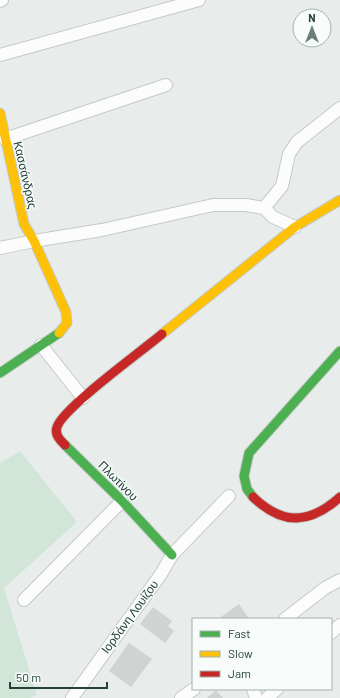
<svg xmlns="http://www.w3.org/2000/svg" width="340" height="698" font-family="Barlow,sans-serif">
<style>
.green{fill:#d1e6d8}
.building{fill:#cfd4d2}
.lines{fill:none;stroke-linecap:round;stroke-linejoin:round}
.street-casing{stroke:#c5cac8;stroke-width:14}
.fast-casing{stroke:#c3cbc8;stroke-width:11}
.slow-casing{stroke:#c3cbc8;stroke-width:11}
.jam-casing{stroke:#c3cbc8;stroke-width:11}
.street{stroke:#fcfcfc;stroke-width:12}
.fast{stroke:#4caf50;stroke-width:9}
.slow{stroke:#ffc107;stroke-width:9}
.jam{stroke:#c62828;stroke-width:9}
.labels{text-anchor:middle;stroke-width:3;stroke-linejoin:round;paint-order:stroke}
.street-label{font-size:12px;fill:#24423a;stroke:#f7fbf9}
</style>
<rect width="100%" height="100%" fill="#e8edeb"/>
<!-- green -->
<polygon class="green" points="20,451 77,522 4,588 37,695 31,698 0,698 0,463"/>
<!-- building -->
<g class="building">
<polygon points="239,604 249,619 218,619"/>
<polygon points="153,607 172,621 168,626 174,631 165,643 140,624"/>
<polygon points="129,643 152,659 131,687 109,671"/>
<polygon points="216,690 223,698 207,698"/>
</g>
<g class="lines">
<!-- street casing -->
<g class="street-casing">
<g id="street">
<polyline points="0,1 2,0"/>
<polyline points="0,55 199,0"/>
<polyline points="5,139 166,85"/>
<polyline points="264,208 282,186 289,154 297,142 340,108"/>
<polyline points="0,248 34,241 102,230 213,205 246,205 264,208 273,217 295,227"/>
<polyline points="41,345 83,398"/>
<polyline points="24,600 122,501"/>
<polyline points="285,619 325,588 340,580"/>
<polyline points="331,633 340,625"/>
<polyline points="253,689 256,698"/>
<polyline points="72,698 161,574 172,555 229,496"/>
<polyline points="181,698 194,689"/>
<polyline points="267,698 277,689"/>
</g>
</g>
<!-- fast casing -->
<g class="fast-casing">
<g id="fast">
<polyline points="0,373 59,333"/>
<polyline points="65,445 122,501 172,555"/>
<polyline points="253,497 247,489 244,476 249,453 340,351"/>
</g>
</g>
<!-- slow casing -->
<g class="slow-casing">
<g id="slow">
<polyline points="0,113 24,224 34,241 66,312 67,323 59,333"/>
<polyline points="162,334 295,227 340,200"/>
</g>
</g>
<!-- jam casing -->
<g class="jam-casing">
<g id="jam">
<path d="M65 445C61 441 54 435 57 427 63 408 142 351 162 334"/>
<path d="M253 497C283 526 310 524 340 497"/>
</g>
</g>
<!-- street -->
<use href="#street" class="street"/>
<!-- fast -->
<use href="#fast" class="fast"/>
<!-- slow -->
<use href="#slow" class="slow"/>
<!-- jam -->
<use href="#jam" class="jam"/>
</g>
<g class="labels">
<!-- street labels -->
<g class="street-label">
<text transform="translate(25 175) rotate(77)" y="4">Κασσάνδρας</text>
<text transform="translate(118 481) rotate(45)" y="4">Πλωτίνου</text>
<text transform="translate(130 617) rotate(-54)" y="4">Ιορδάνη Λουίζου</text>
</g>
</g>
<!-- legend -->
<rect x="192" y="618" width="140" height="72" fill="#f7fbf9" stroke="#a3b1ad"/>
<rect x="200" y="631" width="20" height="6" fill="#4caf50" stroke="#a3b1ad"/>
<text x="228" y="638" font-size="12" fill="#24423a">Fast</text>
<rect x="200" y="651" width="20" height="6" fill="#ffc107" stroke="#a3b1ad"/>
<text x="228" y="658" font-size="12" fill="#24423a">Slow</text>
<rect x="200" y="671" width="20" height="6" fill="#c62828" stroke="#a3b1ad"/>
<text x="228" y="678" font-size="12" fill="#24423a">Jam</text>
<!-- north arrow -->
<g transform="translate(312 28)"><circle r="19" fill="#f7fbf9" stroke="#a3b1ad"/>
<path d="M0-3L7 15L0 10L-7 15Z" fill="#697e78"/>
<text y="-6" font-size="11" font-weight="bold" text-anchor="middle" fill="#24423a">N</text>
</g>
<!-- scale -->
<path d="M10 682v6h97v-6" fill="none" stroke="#24423a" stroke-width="2"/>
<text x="16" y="682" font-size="12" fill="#24423a" stroke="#f7fbf9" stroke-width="3" paint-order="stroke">50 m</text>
</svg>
